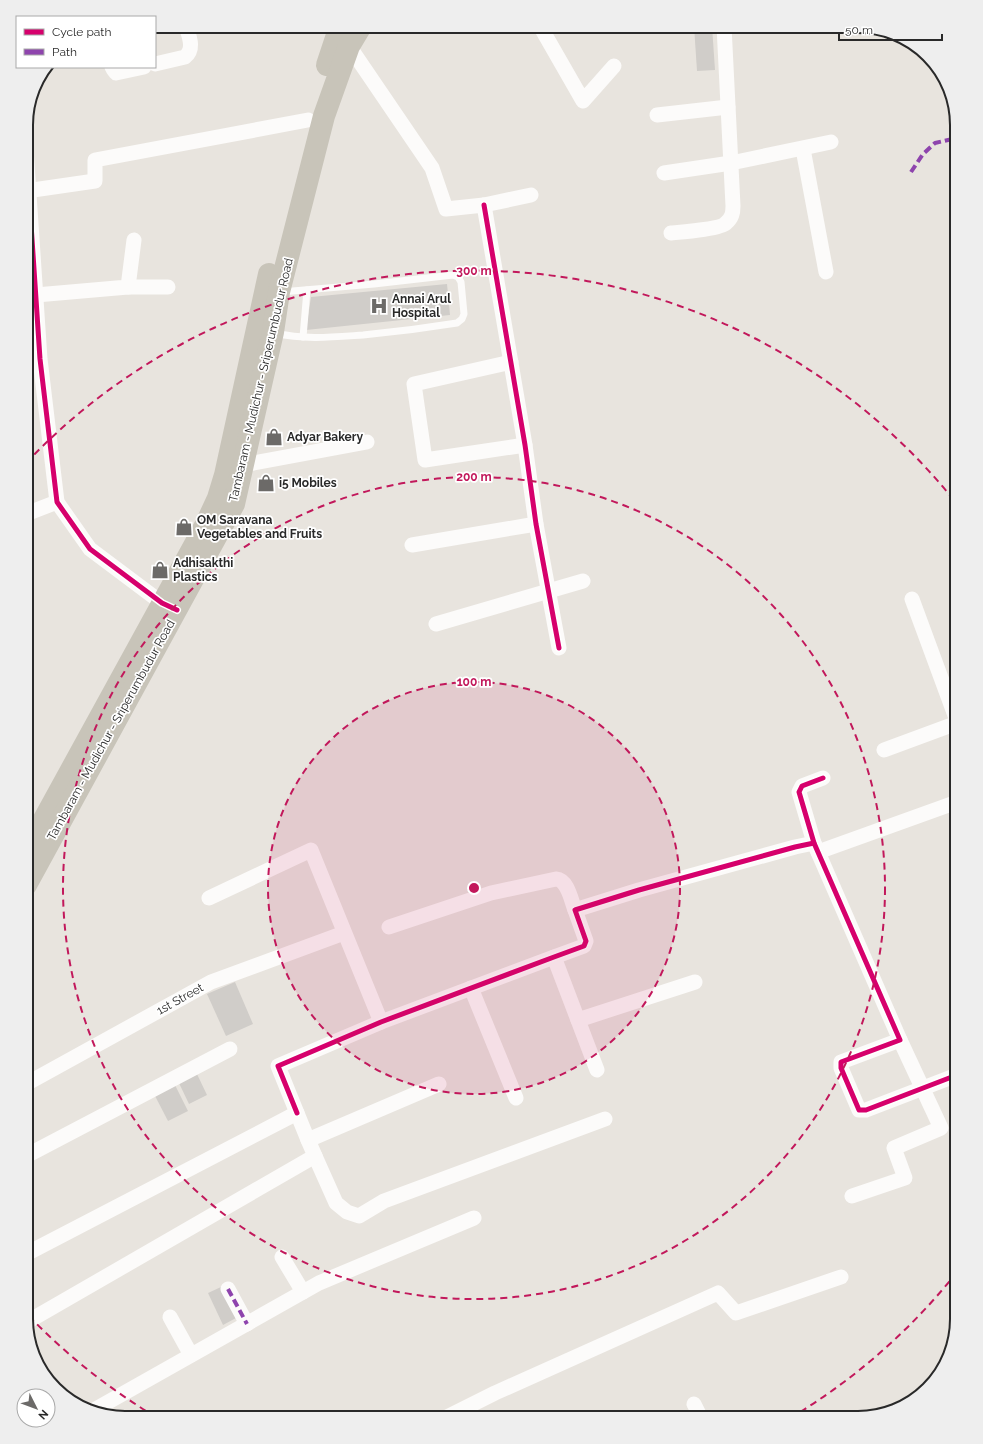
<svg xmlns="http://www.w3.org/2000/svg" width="983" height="1444" font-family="Raleway,sans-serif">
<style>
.building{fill:#d0cdc9}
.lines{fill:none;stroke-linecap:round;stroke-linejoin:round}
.service{stroke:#fcfbfa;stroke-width:7}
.minor{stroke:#fcfbfa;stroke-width:15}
.primary{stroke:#c8c4b9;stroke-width:22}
.quiet{stroke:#8e44ad;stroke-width:4;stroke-dasharray:8 4;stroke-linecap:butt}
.cycleway-casing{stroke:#fff;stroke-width:8}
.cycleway{stroke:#d6006c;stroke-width:5}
.ring{fill:none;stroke:#c2185b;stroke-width:2;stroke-dasharray:7 5}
.labels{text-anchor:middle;stroke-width:3.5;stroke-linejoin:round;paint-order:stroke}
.poi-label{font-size:12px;font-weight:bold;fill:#292929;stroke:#fff;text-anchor:start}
.street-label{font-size:12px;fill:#292929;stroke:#fff}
.rim{fill:none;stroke:#292929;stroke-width:2}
.centre{fill:#c2185b;stroke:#fff;stroke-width:2}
.ring-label{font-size:12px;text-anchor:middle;font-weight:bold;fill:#c2185b;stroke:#fff;stroke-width:3.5;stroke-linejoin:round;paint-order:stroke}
</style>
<rect width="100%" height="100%" fill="#e8e4de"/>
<!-- building -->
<g class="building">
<polygon points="694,26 712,26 715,70 697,71"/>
<polygon points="447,284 450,315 306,330 311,297"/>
<polygon points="235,982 253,1024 226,1036 207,994"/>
<polygon points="196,1072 207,1095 189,1104 178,1081"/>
<polygon points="173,1081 188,1111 168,1121 153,1092"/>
<polygon points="221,1287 236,1318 223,1325 208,1293"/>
</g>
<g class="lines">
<!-- service -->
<g class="service">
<path d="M275 333C305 340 333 337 363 335 395 332 426 328 457 323L462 319 464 314 461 282 458 277 453 275 374 284 281 292"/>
<polyline points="303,337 307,290"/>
</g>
<!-- minor -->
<g class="minor">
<polyline points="540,26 583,101 614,66"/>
<polyline points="349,46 432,168 446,209 484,205 531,195"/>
<path d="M155 64 185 57C195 49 189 36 186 26"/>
<polyline points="112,67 113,69 116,73 144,67"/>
<polyline points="657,115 728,107"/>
<polyline points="26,149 40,359 57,502 90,549 162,603 170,607"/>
<polyline points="803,149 826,272"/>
<polyline points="664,173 731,163 831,142"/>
<polyline points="26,191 95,181 95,160 308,120"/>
<polyline points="484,205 525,445 536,524 559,648"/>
<path d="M671 233C681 232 721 229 726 223 732 218 733 213 733 206L724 26"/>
<polyline points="128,287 168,287"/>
<polyline points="36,295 128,287 134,240"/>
<polyline points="511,362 414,384 425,460 525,445"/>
<polyline points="243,465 367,442"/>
<polyline points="26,514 57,502"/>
<polyline points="412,545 536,524"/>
<polyline points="912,599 957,721"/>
<polyline points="436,624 583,581"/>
<polyline points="884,750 957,723"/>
<polyline points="823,778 802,786 799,792 814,843 900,1040 841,1062 841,1068 859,1110 866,1110 957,1075"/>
<polyline points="818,852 957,802"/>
<polyline points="209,898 311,850 381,1022"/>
<path d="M389 927 491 893 556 879C568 880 571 900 575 910"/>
<polyline points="554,957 597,1070"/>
<polyline points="471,988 516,1098"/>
<polyline points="578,1020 695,982"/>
<polyline points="26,1084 211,982 344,933"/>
<polyline points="297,1113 278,1066 381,1022 554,957 584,946 586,941 575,910 639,890 795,847 814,843"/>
<polyline points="26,1156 230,1049"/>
<polyline points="315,1156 336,1203 347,1212 359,1216 384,1201 605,1119"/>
<polyline points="852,1196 905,1178 894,1148 941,1128 900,1040"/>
<polyline points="26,1254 297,1113 308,1140 439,1084"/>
<polyline points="282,1257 303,1292"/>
<polyline points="228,1289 247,1324"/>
<polyline points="170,1317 191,1355"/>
<polyline points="27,1322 315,1156 308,1140"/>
<polyline points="694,1404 701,1418"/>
<polyline points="94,1410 319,1283 474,1218"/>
<polyline points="445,1418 495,1393 718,1293 736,1313 841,1277"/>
</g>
<!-- primary -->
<g class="primary">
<polyline points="327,65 340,26"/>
<polyline points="26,852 206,524 218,498 225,475 269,274"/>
<polyline points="26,885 234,504 273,332 279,292 324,116 349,46 361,26"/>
</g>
<!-- quiet -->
<g class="quiet">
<polyline points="911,172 923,154 935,143 957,138"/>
<polyline points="228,1289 247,1324"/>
</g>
<!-- cycleway casing -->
<g class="cycleway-casing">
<g id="cycleway">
<polyline points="26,149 40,359 57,502 90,549 162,603 177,610"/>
<polyline points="484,205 525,445 536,524 559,648"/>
<polyline points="823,778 802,786 799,792 814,843 900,1040 841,1062 841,1068 859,1110 866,1110 957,1075"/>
<polyline points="297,1113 278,1066 381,1022 554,957 584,946 586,941 575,910 639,890 795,847 814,843"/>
</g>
</g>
<!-- cycleway -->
<use href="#cycleway" class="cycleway"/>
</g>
<!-- distance rings -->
<circle cx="474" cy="888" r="206" fill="#c2185b" fill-opacity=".12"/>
<g class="ring">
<circle cx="474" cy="888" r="206"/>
<circle cx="474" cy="888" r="411"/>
<path d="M957 1272A617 617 0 0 1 792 1417M156 1417A617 617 0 0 1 26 1313M26 463A617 617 0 0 1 957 504"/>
</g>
<!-- icons -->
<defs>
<g id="hospital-bare" transform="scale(1.38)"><path d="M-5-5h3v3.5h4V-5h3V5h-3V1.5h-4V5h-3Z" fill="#6c6a68" stroke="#fff" stroke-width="2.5" paint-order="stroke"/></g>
<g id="shop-bare" transform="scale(1.38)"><path d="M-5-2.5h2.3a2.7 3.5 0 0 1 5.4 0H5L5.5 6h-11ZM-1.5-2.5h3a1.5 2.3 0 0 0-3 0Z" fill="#6c6a68" stroke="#fff" stroke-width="2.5" paint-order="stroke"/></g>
</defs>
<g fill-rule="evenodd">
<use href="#hospital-bare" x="379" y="306"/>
<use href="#shop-bare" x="274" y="437"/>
<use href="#shop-bare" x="266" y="483"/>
<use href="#shop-bare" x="184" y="527"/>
<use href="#shop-bare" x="160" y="570"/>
</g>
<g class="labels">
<!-- poi labels -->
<g class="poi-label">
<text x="392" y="303">Annai Arul<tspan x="392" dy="14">Hospital</tspan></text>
<text x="287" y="441">Adyar Bakery</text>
<text x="279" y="487">i5 Mobiles</text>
<text x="197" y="524">OM Saravana<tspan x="197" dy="14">Vegetables and Fruits</tspan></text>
<text x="173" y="567">Adhisakthi<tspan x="173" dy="14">Plastics</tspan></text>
</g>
<!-- street labels -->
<g class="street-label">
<text transform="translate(261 380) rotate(-77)" y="4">Tambaram - Mudichur - Sriperumbudur Road</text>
<text transform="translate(111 730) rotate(-61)" y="4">Tambaram - Mudichur - Sriperumbudur Road</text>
<text transform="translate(180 999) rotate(-29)" y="4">1st Street</text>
</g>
</g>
<!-- crop -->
<path d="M0 0H983V1444H0ZM125 33H858A92 92 0 0 1 950 125V1319A92 92 0 0 1 858 1411H125A92 92 0 0 1 33 1319V125A92 92 0 0 1 125 33Z" fill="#eee" fill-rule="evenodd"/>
<path class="rim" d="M125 33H858A92 92 0 0 1 950 125V1319A92 92 0 0 1 858 1411H125A92 92 0 0 1 33 1319V125A92 92 0 0 1 125 33Z"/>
<circle cx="474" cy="888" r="6" class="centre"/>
<g class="ring-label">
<text x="474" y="275">300 m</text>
<text x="474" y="481">200 m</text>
<text x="474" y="686">100 m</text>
</g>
<!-- legend -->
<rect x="16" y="16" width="140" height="52" fill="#ffffff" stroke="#a9a9a9"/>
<rect x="24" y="29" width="20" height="6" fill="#d6006c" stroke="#a9a9a9"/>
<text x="52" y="36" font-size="12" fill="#292929">Cycle path</text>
<rect x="24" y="49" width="20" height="6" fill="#8e44ad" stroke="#a9a9a9"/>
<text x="52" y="56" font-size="12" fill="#292929">Path</text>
<!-- north arrow -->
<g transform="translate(36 1408) rotate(132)"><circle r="19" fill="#ffffff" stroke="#a9a9a9"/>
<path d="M0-3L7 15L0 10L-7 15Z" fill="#6c6a68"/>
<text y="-6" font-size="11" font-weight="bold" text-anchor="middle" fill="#292929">N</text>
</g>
<!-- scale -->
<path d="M839 34v6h103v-6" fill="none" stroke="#292929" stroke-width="2"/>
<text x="845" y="34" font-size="12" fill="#292929" stroke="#ffffff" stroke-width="3" paint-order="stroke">50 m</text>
</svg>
